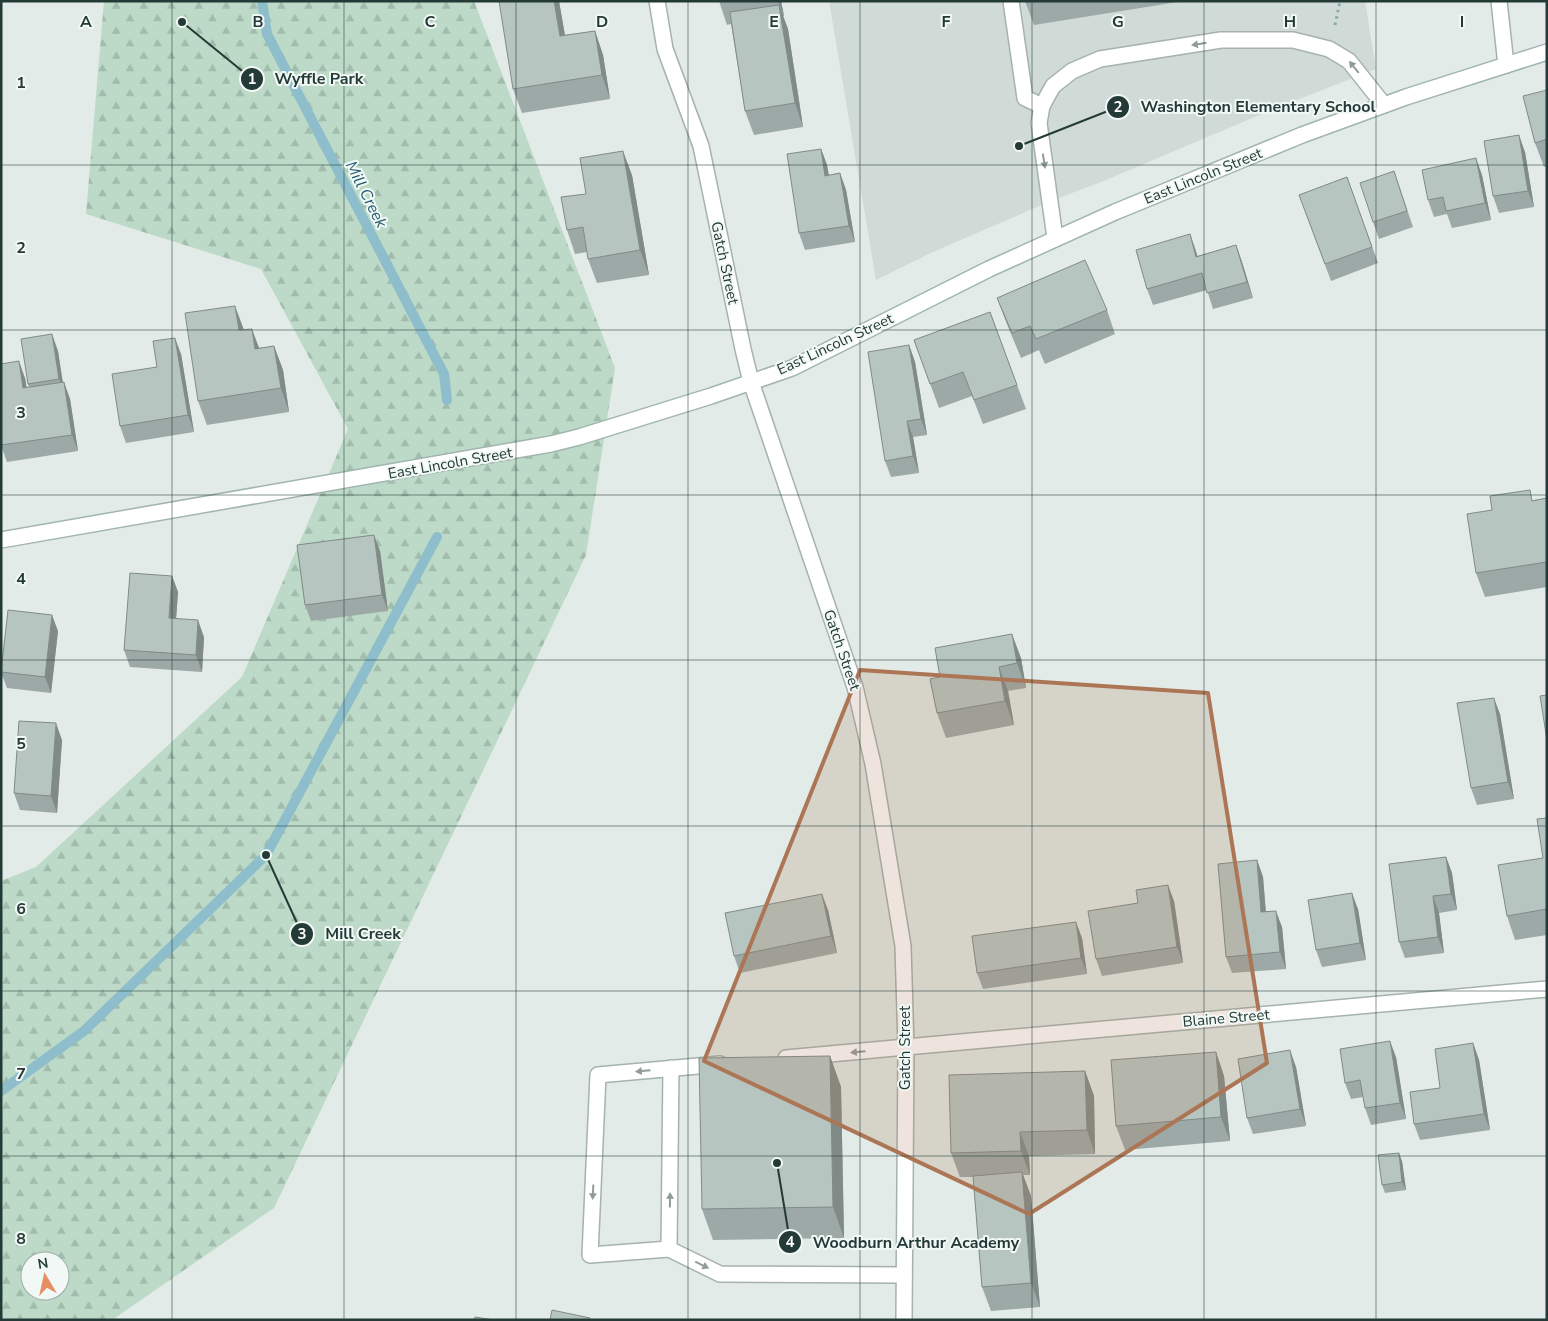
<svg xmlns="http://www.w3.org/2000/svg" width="1548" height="1321" font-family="'Nunito Sans',sans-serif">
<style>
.built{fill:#d0dad6}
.forest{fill:url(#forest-firs);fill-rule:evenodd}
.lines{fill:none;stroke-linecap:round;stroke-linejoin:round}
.stream{stroke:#8ebdcb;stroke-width:10}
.lane-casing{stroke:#a5b2ae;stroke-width:18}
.street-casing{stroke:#a5b2ae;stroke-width:18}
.secondary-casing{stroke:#a1b5b0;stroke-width:18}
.path{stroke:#85aca3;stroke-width:3;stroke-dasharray:2.5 4;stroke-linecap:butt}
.lane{stroke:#fff;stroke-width:15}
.street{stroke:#fff;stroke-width:15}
.secondary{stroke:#fff;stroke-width:15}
.wall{fill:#9da9a6}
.shaded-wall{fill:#808a87}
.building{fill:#b7c5c1;stroke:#808a87}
.oneway{fill:#919c9a}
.marked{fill:#ac7656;fill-opacity:0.2;stroke:#ac7656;stroke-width:4;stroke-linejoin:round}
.grid{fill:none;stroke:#233a36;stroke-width:1;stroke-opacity:0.55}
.labels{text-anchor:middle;stroke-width:4;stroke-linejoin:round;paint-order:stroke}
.street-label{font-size:15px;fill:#233a36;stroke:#f2f8f5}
.water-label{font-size:16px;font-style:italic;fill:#235d71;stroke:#f2f8f5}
.grid-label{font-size:16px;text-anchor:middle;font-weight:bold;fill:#233a36;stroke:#f2f8f5;stroke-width:4;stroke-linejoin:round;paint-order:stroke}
.leader{fill:none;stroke:#233a36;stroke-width:2}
.callout-dot{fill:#233a36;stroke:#f2f8f5;stroke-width:2}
.mark-label{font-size:15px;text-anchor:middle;font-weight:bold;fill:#fff}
.callout-label{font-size:16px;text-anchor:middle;font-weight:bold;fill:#233a36;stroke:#f2f8f5;stroke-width:4;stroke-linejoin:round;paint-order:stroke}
</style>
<defs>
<pattern id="forest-firs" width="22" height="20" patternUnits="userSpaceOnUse" patternTransform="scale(1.25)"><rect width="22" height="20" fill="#bcdac7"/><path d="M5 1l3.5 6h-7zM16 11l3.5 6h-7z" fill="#a1bcac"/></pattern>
</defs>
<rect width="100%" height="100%" fill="#e2ebe7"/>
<!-- built -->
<polygon class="built" points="829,1 1365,1 1376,69 1269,111 1101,182 1051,201 935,251 876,280"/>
<!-- forest -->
<path class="forest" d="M104 1H474L615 368 586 555 274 1208 112 1320H1V881L36 867 242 677 348 429 261 269 86 214ZM30 1261H60V1291H30Z"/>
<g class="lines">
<!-- stream -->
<g class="stream">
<polyline points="262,1 267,34 444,374 447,400"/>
<polyline points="1,1091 84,1031 266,855 437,537"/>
</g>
<!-- lane casing -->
<g class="lane-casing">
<g id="lane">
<polyline points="1011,1 1025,98 1042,106"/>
<polyline points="1499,1 1506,65"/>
<polyline points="1055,238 1039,123 1042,106 1053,86 1072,71 1100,59 1221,40 1293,40 1329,49 1349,61 1384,105"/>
<polyline points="786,1058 906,1047"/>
<polyline points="720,1064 598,1075 590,1255 669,1249 720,1274 904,1275"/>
<polyline points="669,1249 671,1068"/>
</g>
</g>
<!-- street casing -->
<g class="street-casing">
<g id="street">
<polyline points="657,1 665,49 701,146 743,349 751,382 855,687 873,764 903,946 906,1047 904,1320"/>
<polyline points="906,1047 1547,989"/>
</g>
</g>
<!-- secondary casing -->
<g class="secondary-casing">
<polyline id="secondary" points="1,540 551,444 579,437 711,396 792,368 989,269 1115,212 1302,135 1406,97 1547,52"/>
</g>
<!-- path -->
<polyline class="path" points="1335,25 1340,1"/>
<!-- lane -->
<use href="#lane" class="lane"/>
<!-- street -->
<use href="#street" class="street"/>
<!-- secondary -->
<use href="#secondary" class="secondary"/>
</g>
<!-- wall -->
<g class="wall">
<polygon points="559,1 565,35 595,31 603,55 610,99 522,113 513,89"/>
<polygon points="719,1 781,1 784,16 783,16 788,29 803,127 754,135 745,111 731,24 727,25"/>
<polygon points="1025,1 1184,1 1034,25"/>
<polygon points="1547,90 1547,166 1544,167 1535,143"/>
<polygon points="821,149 827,165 829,175 840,173 846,190 855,242 805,250 799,233"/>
<polygon points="1525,152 1534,207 1499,213 1493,196"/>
<polygon points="1394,171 1413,227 1379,239 1373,222"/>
<polygon points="632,175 649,275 597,283 588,259 587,252 575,254 567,230 586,194"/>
<polygon points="1482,175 1491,220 1452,228 1447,214 1434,217 1428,200"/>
<polygon points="1347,177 1378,263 1331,281 1299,195"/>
<polygon points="1190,234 1197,256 1236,245 1242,262 1253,298 1213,309 1207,290 1153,305 1147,289"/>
<polygon points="997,298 1107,310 1115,334 1045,364 1039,350 1021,358 1006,322"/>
<polygon points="990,312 1026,409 983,424 972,396 939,408 914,340"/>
<polygon points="244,330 259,348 274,346 283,370 289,412 207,425 198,401"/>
<polygon points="909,345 915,362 927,435 913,437 919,473 891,477 885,461"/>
<polygon points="58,351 62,382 70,399 78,451 7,462 1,445 25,378 27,388 29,388 28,384"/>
<polygon points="181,354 194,432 126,443 120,426 157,367"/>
<polygon points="1547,498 1547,587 1485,597 1476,573 1492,510 1534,500"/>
<polygon points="380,551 388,611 311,621 305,605"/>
<polygon points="172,576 178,592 176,618 204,637 202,672 130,667 124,650"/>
<polygon points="58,631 51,693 7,688 1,672 1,669"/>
<polygon points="1021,658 1026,688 1008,691 1014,725 946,738 937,713 930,679"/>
<polygon points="1500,714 1514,799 1477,805 1471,788"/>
<polygon points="62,740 57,813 20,810 14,793"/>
<polygon points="1547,818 1547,935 1515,940 1507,916 1543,858"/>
<polygon points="1446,857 1452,873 1457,910 1439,913 1444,953 1405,958 1399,942"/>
<polygon points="1257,860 1263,877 1266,912 1282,927 1286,969 1232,973 1226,957"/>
<polygon points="1174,901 1183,963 1102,976 1096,959 1138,903"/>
<polygon points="1358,909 1366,960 1322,967 1316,950"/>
<polygon points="828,910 837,953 740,973 734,956"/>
<polygon points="1082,938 1087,974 983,989 977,973"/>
<polygon points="1473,1043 1479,1060 1490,1130 1420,1140 1414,1124"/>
<polygon points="1216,1052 1224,1076 1230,1141 1125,1150 1116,1126"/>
<polygon points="830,1056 841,1087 844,1238 713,1240 702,1209"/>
<polygon points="1396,1057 1406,1119 1371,1125 1365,1108 1363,1097 1351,1099 1345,1083"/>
<polygon points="1296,1067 1306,1126 1253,1134 1247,1118"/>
<polygon points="1085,1071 1094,1096 1095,1154 1029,1156 1030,1175 1023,1175 1031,1196 1040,1307 991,1311 982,1287 973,1177 960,1177 951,1153"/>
<polygon points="1402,1161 1406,1190 1385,1193 1382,1185"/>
</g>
<!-- shaded-wall -->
<g class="shaded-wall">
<polygon points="554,1 559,1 569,60 560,36"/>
<polygon points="778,1 781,1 784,16"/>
<polygon points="779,5 788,29 803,127 795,103"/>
<polygon points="595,31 603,55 610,99 602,75"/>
<polygon points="1519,135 1525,152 1534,207 1528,191"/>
<polygon points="821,149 827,165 831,192 825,176"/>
<polygon points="623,151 632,175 649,275 640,250"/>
<polygon points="1476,158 1482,175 1491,220 1485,203"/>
<polygon points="840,173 846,190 855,242 849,226"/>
<polygon points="1190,234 1196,251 1202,273 1196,257"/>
<polygon points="1236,245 1242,262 1253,298 1247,282"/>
<polygon points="235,306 244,330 239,330"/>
<polygon points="252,329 261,353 255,349"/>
<polygon points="52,334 58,351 65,396 59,379"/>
<polygon points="175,338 181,354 194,432 188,415"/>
<polygon points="909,345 915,362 927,435 921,419"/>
<polygon points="274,346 283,370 289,412 281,388"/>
<polygon points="19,361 25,378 29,405 23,388"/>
<polygon points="64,382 70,399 78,451 72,435"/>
<polygon points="907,421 913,437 919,473 913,456"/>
<polygon points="374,535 380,551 388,611 382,595"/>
<polygon points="172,576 178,592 175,634 169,618"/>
<polygon points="52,615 58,631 51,693 45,677"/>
<polygon points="198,620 204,637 202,672 196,655"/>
<polygon points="1012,634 1021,658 1026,688 1017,663"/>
<polygon points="999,667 1008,691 1014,725 1005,701"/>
<polygon points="1494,698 1500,714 1514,799 1508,782"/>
<polygon points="56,723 62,740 57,813 51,796"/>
<polygon points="1446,857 1452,873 1457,910 1451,894"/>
<polygon points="1257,860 1263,877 1267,928 1261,912"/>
<polygon points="1168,885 1174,901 1183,963 1177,947"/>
<polygon points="1352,893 1358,909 1366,960 1360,943"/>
<polygon points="822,894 828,910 837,953 831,936"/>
<polygon points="1433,896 1439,913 1444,953 1438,937"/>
<polygon points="1276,911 1282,927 1286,969 1280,952"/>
<polygon points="1076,922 1082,938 1087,974 1081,958"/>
<polygon points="1390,1041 1396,1057 1406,1119 1400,1103"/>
<polygon points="1473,1043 1479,1060 1490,1130 1484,1114"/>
<polygon points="1290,1050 1296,1067 1306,1126 1300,1109"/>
<polygon points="1216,1052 1224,1076 1230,1141 1221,1117"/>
<polygon points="830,1056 841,1087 844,1238 833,1207"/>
<polygon points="1085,1071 1094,1096 1095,1154 1087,1130"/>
<polygon points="1020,1132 1029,1156 1030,1175 1021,1151"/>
<polygon points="1399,1153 1402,1161 1406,1190 1402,1182"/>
<polygon points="1022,1172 1031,1196 1040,1307 1031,1283"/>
</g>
<!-- building -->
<g class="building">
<polygon points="499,1 554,1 560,36 595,31 602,75 513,89"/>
<polygon points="779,5 795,103 745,111 730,12"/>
<polygon points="1547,90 1547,139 1535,143 1523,96"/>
<polygon points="1519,135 1528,191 1493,196 1484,141"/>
<polygon points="821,149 825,176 840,173 849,226 799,233 787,154"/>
<polygon points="623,151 640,250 588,259 583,227 567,230 561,197 586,194 580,158"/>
<polygon points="1476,158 1485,203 1446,211 1443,197 1428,200 1422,170"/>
<polygon points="1394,171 1407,211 1373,222 1360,183"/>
<polygon points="1347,177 1372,247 1325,264 1299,195"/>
<polygon points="1190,234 1196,257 1236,245 1247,282 1207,293 1202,273 1147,289 1136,250"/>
<polygon points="1085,260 1107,310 1036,339 1030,326 1012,333 997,298"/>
<polygon points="235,306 239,330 252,329 255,349 274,346 281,388 198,401 185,313"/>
<polygon points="990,312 1017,385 974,400 963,372 930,384 914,340"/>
<polygon points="52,334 59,379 28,384 21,339"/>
<polygon points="175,338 188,415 120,426 112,374 157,367 153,341"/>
<polygon points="909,345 921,419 907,421 913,456 885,461 868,352"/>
<polygon points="19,361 23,388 64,382 72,435 1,445 1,364"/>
<polygon points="1530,490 1532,501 1547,498 1547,562 1476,573 1467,514 1492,510 1490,496"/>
<polygon points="374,535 382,595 305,605 297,545"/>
<polygon points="130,573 172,576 169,618 198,620 196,655 124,650"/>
<polygon points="8,610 52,615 45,677 1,672"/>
<polygon points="1012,634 1017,663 999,667 1005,701 937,713 930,679 940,677 935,648"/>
<polygon points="1547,695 1547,740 1540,696"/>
<polygon points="1494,698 1508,782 1471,788 1457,703"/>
<polygon points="19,721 56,723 51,796 14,793"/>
<polygon points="1547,818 1547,909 1507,916 1498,865 1543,858 1537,819"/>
<polygon points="1446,857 1451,894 1433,896 1438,937 1399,942 1389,864"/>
<polygon points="1257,860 1261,912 1276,911 1280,952 1226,957 1218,864"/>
<polygon points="1168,885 1177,947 1096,959 1088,911 1138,903 1136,890"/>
<polygon points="1352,893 1360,943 1316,950 1308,900"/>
<polygon points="822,894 831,936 734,956 725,913"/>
<polygon points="1076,922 1081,958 977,973 972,936"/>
<polygon points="1390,1041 1400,1103 1365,1108 1360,1080 1345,1083 1340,1049"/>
<polygon points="1473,1043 1484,1114 1414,1124 1410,1092 1440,1088 1435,1049"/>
<polygon points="1290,1050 1300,1109 1247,1118 1238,1059"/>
<polygon points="1216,1052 1221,1117 1116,1126 1111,1060"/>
<polygon points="830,1056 833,1207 702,1209 699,1058"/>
<polygon points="1085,1071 1087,1130 1020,1132 1021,1151 951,1153 949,1075"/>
<polygon points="1399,1153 1402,1182 1382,1185 1378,1155"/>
<polygon points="1022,1172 1031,1283 982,1287 973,1176"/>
<polygon points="552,1310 590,1318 589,1320 550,1320"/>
<polygon points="475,1317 494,1320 474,1320"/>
</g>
<!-- one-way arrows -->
<defs><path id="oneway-solid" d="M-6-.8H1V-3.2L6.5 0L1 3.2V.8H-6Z" transform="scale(1.25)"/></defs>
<g class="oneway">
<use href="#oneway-solid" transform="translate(1199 44) rotate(171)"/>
<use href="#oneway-solid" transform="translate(1354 67) rotate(-129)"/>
<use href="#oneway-solid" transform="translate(1044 161) rotate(81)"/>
<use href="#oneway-solid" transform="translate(858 1052) rotate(175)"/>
<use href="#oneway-solid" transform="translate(643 1071) rotate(175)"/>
<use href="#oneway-solid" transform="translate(593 1192) rotate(93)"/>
<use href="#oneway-solid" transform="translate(670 1200) rotate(-89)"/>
<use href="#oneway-solid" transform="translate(702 1265) rotate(26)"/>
</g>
<!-- marked area -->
<path class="marked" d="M860 670 1208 693 1267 1063 1029 1214 704 1061Z"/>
<!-- grid -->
<path class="grid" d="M172 1V1320M344 1V1320M516 1V1320M688 1V1320M860 1V1320M1032 1V1320M1204 1V1320M1376 1V1320M1 165H1547M1 330H1547M1 495H1547M1 660H1547M1 826H1547M1 991H1547M1 1156H1547"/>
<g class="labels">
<!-- street labels -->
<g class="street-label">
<text transform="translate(1203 176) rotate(-22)" y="5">East Lincoln Street</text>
<text transform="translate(725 263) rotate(78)" y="5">Gatch Street</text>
<text transform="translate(835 344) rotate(-25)" y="5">East Lincoln Street</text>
<text transform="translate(450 463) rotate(-10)" y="5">East Lincoln Street</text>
<text transform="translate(842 650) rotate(71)" y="5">Gatch Street</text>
<text transform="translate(1226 1018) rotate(-5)" y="5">Blaine Street</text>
<text transform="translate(905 1048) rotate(-90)" y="5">Gatch Street</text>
</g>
<!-- water labels -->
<g class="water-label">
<text transform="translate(367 194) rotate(63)" y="6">Mill Creek</text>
</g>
</g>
<g class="grid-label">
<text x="86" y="27">A</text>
<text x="258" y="27">B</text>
<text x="430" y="27">C</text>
<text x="602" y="27">D</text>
<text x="774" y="27">E</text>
<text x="946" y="27">F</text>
<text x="1118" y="27">G</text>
<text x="1290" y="27">H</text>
<text x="1462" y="27">I</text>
<text x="21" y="88">1</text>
<text x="21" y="253">2</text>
<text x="21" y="418">3</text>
<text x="21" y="584">4</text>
<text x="21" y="749">5</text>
<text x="21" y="914">6</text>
<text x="21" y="1079">7</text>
<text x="21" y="1244">8</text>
</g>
<!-- callouts -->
<path class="leader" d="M182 22L252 79M1019 146L1118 107M266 855L302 934M777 1163L790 1242"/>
<g class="callout-dot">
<circle cx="182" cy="22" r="5"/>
<circle cx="1019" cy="146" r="5"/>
<circle cx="266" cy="855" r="5"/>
<circle cx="777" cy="1163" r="5"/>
<circle cx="252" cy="79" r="12"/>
<circle cx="1118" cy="107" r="12"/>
<circle cx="302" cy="934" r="12"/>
<circle cx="790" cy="1242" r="12"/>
</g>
<g class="mark-label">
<text x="252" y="84">1</text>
<text x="1118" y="112">2</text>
<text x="302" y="939">3</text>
<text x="790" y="1247">4</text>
</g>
<g class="callout-label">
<text x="319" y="84">Wyffle Park</text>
<text x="1258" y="112">Washington Elementary School</text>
<text x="363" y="939">Mill Creek</text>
<text x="916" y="1248">Woodburn Arthur Academy</text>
</g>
<!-- border -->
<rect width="1548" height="1321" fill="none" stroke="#233a36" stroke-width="5"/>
<!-- north arrow -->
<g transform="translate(45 1276) rotate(351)"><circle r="24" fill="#f2f8f5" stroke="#9faca9"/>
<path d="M0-4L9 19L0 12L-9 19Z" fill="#e68f64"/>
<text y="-8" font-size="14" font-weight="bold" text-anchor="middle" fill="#233a36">N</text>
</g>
</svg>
